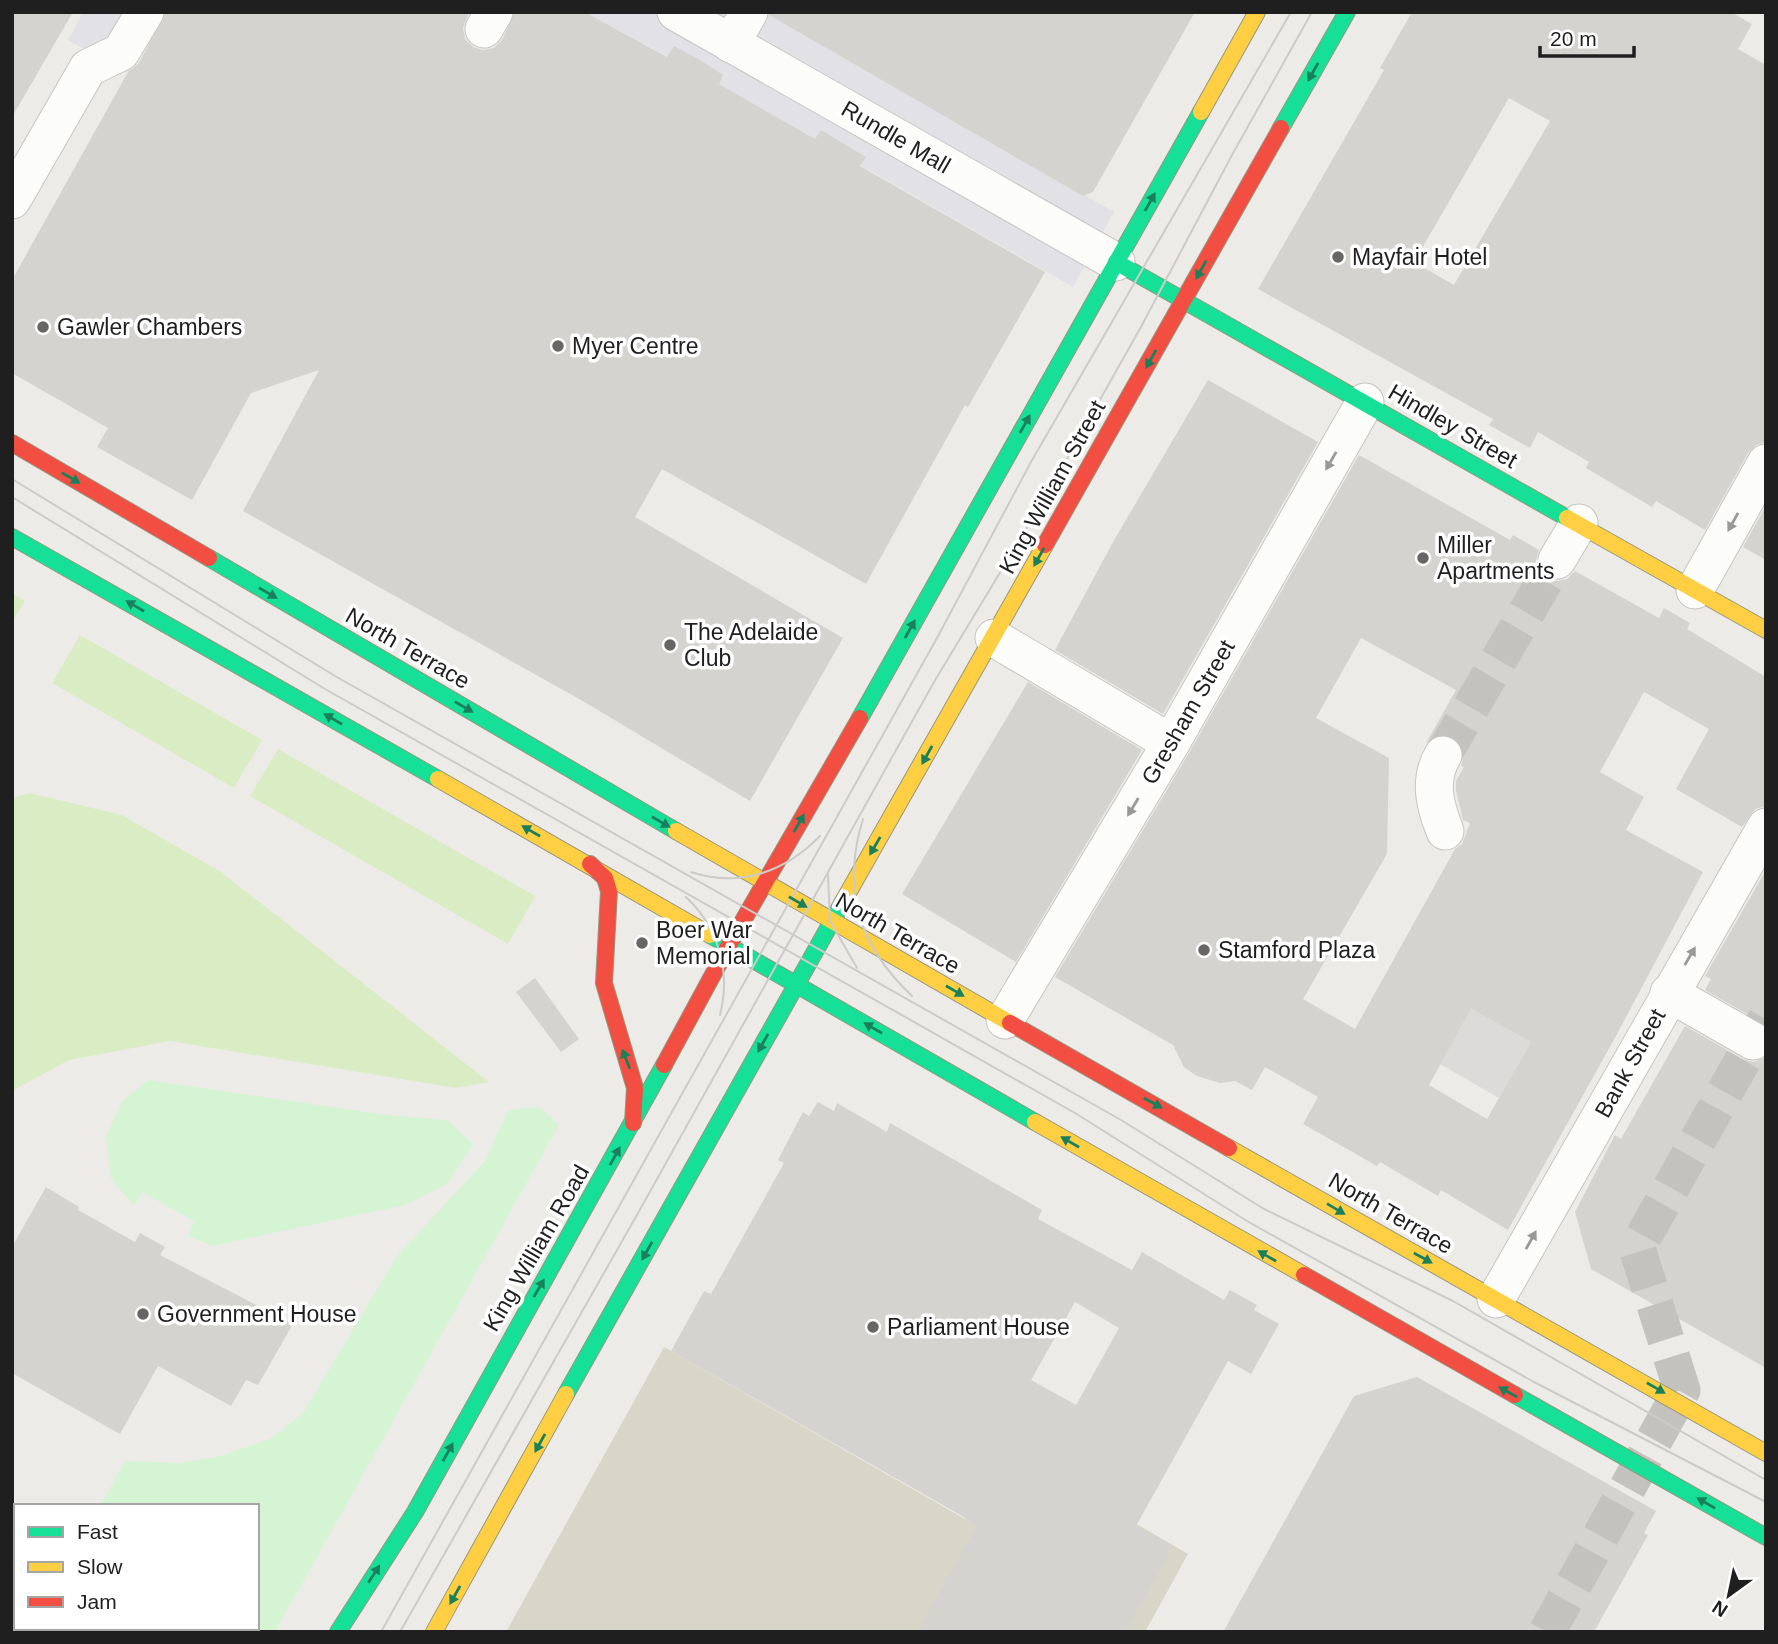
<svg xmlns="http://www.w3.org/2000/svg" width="1778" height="1644" font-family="Arial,sans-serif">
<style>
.residential{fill:#dcdbd9}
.construction{fill:#d7d6c8}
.grass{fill:#d9ecc4}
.park{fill:#d4f4d4}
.plaza{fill:#e1e1e6}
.building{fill:#d5d3d0;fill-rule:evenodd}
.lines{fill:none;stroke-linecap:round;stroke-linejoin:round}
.street-tunnel{stroke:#c4c2bf;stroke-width:37;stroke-dasharray:37 18;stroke-linecap:butt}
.street-casing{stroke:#c6c5c3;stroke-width:39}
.fast-casing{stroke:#96977e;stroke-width:18}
.slow-casing{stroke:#96977e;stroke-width:18}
.jam-casing{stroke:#96977e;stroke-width:18}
.street{stroke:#fcfcfb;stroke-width:37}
.fast{stroke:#16e098;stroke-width:16}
.slow{stroke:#ffcf43;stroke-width:16}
.jam{stroke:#f24e42;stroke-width:16}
.tram{stroke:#cbcbca;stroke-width:2}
.oneway{fill:#1a805c}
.oneway2{fill:#999998}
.poi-dot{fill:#676665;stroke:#fff;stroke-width:2.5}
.labels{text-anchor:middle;stroke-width:7;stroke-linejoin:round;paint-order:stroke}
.street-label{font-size:23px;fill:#1f1f1f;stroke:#fff}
.poi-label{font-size:23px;fill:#1f1f1f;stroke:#fff;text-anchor:start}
</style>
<rect width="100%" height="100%" fill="#edebe7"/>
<!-- residential -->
<polygon class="residential" points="1471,1009 1531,1042 1499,1098 1440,1064"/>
<!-- construction -->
<polygon class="construction" points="664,1347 965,1519 1012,1451 1188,1554 1145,1632 506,1632"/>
<!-- grass -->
<g class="grass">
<polygon points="12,593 25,601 12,622"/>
<polygon points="80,635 262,740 234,788 52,683"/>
<polygon points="278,749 535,896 508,944 250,796"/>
<polygon points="29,793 122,815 221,872 489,1082 455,1088 170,1041 69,1060 12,1091 12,798"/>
</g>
<!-- park -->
<g class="park">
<polygon points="148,1080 386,1115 447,1120 473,1144 447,1184 405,1205 212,1246 188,1236 194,1221 142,1192 134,1206 111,1179 106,1136 123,1100"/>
<polygon points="539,1107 559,1125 275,1632 12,1632 12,1584 16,1586 16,1628 257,1628 257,1506 100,1506 125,1461 181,1463 221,1456 272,1438 303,1413 397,1256 485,1161 508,1110"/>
</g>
<!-- plaza -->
<g class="plaza">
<polygon points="83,12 161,12 128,73 68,40"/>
<polygon points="585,12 764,12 1114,212 1073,287 719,84"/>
</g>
<!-- building -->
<g class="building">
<polygon points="12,12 73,12 12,117"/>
<polygon points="166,12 469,12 463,28 465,39 473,47 483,50 494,48 502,40 515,12 585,12 667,57 674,46 700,60 723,75 719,84 815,139 821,130 866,157 860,166 1045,272 968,407 965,405 866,584 662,469 635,517 843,638 750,801 581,700 243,511 319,370 251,393 192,500 97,447 108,428 12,373 12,280 128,72 139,63"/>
<polygon points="770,12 1195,12 1093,192 1083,196 769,15"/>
<path d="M1412 12H1731L1752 24 1738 49 1766 65V442L1756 445 1748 453 1705 530 1656 501 1652 507 1586 468 1589 462 1538 432 1530 448 1489 425 1493 419 1258 289 1384 70 1380 68ZM1509 98 1550 121 1454 285 1414 262Z"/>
<polygon points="1208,380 1318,442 1163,714 1055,650 1113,542"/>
<path d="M1359 455 1510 540 1513 535 1539 550 1536 560 1538 570 1547 578 1557 581 1567 579 1575 571 1659 618 1664 608 1690 623 1687 629 1766 677V806L1755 809 1742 827 1676 789 1709 729 1644 692 1600 772 1644 797 1626 830 1703 872 1616 1036 1508 1230 1441 1190 1438 1196 1380 1162 1377 1166 1303 1124 1318 1097 1265 1067 1252 1090 1235 1081 1220 1083 1197 1076 1184 1067 1173 1045 1055 977 1189 753ZM1361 638 1456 690 1426 743 1442 734 1453 737 1461 744 1464 754 1461 766 1464 767 1456 781V791L1463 820 1470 823 1462 844 1455 849 1355 1029 1303 999 1387 854 1389 758 1316 718ZM1471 1009 1531 1042 1487 1119 1429 1085Z"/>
<polygon points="1766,506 1766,560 1743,547"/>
<polygon points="1028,682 1142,750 1016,962 902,894"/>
<polygon points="1766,870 1766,1025 1705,990 1711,979 1705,976"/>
<polygon points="535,978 579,1039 561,1052 516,992"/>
<polygon points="1685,1026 1743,1059 1754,1062 1766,1057 1766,1368 1591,1269 1575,1212 1615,1135 1621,1139"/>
<path d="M818 1102 834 1111 837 1103 887 1132 890 1123 1042 1210 1038 1219 1132 1270 1142 1252 1224 1300 1230 1290 1257 1305 1254 1310 1279 1324 1251 1374 1228 1361 1136 1526 1173 1547 1125 1632H917L978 1525 671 1351 704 1291 711 1294 784 1163 778 1160 803 1112 809 1116ZM1075 1302 1119 1328 1076 1405 1031 1380Z"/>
<polygon points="46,1187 79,1207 78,1210 135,1242 140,1233 165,1247 160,1255 293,1324 258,1385 246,1380 231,1406 158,1366 120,1434 12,1373 12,1247"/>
<polygon points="1417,1377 1656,1511 1644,1533 1648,1535 1594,1632 1223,1632 1354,1396"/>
</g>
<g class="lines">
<!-- street-tunnel -->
<g class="street-tunnel">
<polyline points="1443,755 1557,560"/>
<polyline points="1547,1632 1682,1390 1637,1248 1766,1019"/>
</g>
<!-- street casing -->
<g class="street-casing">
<g id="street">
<polyline points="676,12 1116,262"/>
<polyline points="484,29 494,12"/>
<polyline points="731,44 749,12"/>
<polyline points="12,200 88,68 121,52 145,12"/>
<polyline points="1557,560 1579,523"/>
<polyline points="1695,590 1766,463"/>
<polyline points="994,638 1171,743"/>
<path d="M1443 755C1428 780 1435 806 1445 831"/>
<polyline points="1669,993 1753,1041"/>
<polyline points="1005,1020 1171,743 1365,402"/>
<polyline points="1496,1299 1766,827"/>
</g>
</g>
<!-- fast casing -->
<g class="fast-casing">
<g id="fast">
<polyline points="1281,128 1347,12"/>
<polyline points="1116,262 1567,518"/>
<polyline points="12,537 438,779"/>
<polyline points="209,558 676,831"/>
<polyline points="860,718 1201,112"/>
<polyline points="710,935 1035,1122"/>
<polyline points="566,1394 844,900"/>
<polyline points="1515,1395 1766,1537"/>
<polyline points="338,1632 415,1512 664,1065"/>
</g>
</g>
<!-- slow casing -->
<g class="slow-casing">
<g id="slow">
<polyline points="1201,112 1257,12"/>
<polyline points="1567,518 1766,630"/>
<polyline points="438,779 710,935"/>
<polyline points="676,831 1010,1023"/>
<polyline points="844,900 1045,545"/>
<polyline points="1035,1122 1304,1275"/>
<polyline points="1229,1148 1766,1453"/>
<polyline points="434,1632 566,1394"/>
</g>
</g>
<!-- jam casing -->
<g class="jam-casing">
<g id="jam">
<polyline points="12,443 209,558"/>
<polyline points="1045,545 1281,128"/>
<polyline points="590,864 605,878 609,891 604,983 635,1088 633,1123"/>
<polyline points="1010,1023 1229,1148"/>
<polyline points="664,1065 729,945 860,718"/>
<polyline points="1304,1275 1515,1395"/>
</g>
</g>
<!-- street -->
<use href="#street" class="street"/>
<!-- fast -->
<use href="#fast" class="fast"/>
<!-- slow -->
<use href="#slow" class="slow"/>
<!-- jam -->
<use href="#jam" class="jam"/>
<!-- tram -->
<g class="tram">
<polyline points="12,479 335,676 1121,1120 1264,1209 1453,1301 1766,1480"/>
<polyline points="12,497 325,689 1075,1113 1247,1221 1534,1382 1766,1502"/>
<path d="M863 819C841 890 859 946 912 996"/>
<path d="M691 872C740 888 785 872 820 836"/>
<polyline points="828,875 830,921 857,968"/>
<path d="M686 897C719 928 731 972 720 1015"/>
<polyline points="381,1632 937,638 1031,462 1291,12"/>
<polyline points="400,1632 642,1206 934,682 1045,498 1142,325 1232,155 1312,12"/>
</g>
</g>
<!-- one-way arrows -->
<defs><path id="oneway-solid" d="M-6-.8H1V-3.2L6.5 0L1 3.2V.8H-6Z" transform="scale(1.75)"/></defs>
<g class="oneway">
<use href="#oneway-solid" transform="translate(1313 72) rotate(119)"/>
<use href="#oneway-solid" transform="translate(1150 202) rotate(-61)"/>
<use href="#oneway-solid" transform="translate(1201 270) rotate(119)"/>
<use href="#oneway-solid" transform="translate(1151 359) rotate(119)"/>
<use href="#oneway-solid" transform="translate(1025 424) rotate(-61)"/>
<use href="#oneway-solid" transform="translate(71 478) rotate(30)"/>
<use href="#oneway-solid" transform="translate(1039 557) rotate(119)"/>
<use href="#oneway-solid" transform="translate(268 593) rotate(30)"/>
<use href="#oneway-solid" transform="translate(135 606) rotate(-150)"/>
<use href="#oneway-solid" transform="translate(910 629) rotate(-61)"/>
<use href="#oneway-solid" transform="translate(464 707) rotate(30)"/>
<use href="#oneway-solid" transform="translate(333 719) rotate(-150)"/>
<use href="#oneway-solid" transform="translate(927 755) rotate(119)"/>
<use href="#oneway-solid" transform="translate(661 822) rotate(30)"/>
<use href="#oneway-solid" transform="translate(799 823) rotate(-60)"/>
<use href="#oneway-solid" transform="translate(531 831) rotate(-150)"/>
<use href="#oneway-solid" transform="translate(875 846) rotate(120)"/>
<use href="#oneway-solid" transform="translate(798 902) rotate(30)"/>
<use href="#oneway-solid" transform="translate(955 991) rotate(30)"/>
<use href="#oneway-solid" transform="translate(873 1028) rotate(-150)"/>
<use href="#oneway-solid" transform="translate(763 1043) rotate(119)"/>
<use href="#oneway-solid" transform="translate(626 1059) rotate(-111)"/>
<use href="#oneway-solid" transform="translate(1153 1103) rotate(29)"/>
<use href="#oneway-solid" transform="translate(1070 1142) rotate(-150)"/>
<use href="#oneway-solid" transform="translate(615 1156) rotate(-61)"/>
<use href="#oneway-solid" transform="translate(1336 1209) rotate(31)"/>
<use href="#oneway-solid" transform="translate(647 1251) rotate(119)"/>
<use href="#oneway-solid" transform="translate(1267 1256) rotate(-150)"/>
<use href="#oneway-solid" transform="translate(1423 1258) rotate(29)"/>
<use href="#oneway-solid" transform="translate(539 1288) rotate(-60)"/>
<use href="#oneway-solid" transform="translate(1656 1388) rotate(30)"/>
<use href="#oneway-solid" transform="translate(1508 1392) rotate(-151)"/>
<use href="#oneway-solid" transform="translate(540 1443) rotate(119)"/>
<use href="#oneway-solid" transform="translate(448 1452) rotate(-61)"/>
<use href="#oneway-solid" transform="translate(1706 1503) rotate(-150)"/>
<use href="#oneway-solid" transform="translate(374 1574) rotate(-57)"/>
<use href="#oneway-solid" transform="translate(455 1595) rotate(119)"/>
</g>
<g class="oneway2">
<use href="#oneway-solid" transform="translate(1331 461) rotate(120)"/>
<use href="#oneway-solid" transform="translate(1733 522) rotate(119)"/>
<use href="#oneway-solid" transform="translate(1133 807) rotate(121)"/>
<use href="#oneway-solid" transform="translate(1690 956) rotate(-60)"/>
<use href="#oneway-solid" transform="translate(1531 1240) rotate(-61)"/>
</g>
<!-- markers -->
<g class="poi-dot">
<circle cx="1338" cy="257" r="7"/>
<circle cx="43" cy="327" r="7"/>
<circle cx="558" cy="346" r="7"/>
<circle cx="1423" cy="558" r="7"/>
<circle cx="670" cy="645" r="7"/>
<circle cx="642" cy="943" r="7"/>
<circle cx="1204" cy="950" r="7"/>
<circle cx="143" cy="1314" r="7"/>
<circle cx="873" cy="1327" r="7"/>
</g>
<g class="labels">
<!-- street labels -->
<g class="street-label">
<text transform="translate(896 137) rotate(30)" y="8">Rundle Mall</text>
<text transform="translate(1453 426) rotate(30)" y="8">Hindley Street</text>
<text transform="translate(1052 487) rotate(-61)" y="8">King William Street</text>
<text transform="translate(408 648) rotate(30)" y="8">North Terrace</text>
<text transform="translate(1188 712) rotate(-60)" y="8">Gresham Street</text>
<text transform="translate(898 933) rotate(30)" y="8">North Terrace</text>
<text transform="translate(1630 1063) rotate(-61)" y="8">Bank Street</text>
<text transform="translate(1391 1213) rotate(30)" y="8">North Terrace</text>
<text transform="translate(536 1248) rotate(-60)" y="8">King William Road</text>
</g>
<!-- poi labels -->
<g class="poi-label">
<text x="1352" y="265">Mayfair Hotel</text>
<text x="57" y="335">Gawler Chambers</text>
<text x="572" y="354">Myer Centre</text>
<text x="1437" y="553">Miller<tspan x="1437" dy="26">Apartments</tspan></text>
<text x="684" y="640">The Adelaide<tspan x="684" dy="26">Club</tspan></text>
<text x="656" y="938">Boer War<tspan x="656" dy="26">Memorial</tspan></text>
<text x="1218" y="958">Stamford Plaza</text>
<text x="157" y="1322">Government House</text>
<text x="887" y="1335">Parliament House</text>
</g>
</g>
<!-- border -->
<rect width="1778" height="1644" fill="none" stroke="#1f1f1f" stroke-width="28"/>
<!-- legend -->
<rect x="14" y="1504" width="245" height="126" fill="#ffffff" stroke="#a5a5a5" stroke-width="2"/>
<rect x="28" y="1527" width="35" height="10" fill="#16e098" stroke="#a5a5a5" stroke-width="2"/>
<text x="77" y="1539" font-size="21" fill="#1f1f1f">Fast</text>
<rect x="28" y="1562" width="35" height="10" fill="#ffcf43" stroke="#a5a5a5" stroke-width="2"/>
<text x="77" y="1574" font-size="21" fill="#1f1f1f">Slow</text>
<rect x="28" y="1597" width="35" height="10" fill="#f24e42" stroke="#a5a5a5" stroke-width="2"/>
<text x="77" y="1609" font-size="21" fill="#1f1f1f">Jam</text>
<!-- north arrow -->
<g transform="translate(1729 1595) rotate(213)" stroke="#ffffff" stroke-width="5" paint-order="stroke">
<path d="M0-5L12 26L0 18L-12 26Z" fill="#1f1f1f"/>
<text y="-10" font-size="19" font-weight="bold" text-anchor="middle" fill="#1f1f1f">N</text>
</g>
<!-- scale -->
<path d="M1540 46v10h94v-10" fill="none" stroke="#1f1f1f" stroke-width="3.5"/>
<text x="1550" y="46" font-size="21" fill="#1f1f1f" stroke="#ffffff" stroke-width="5" paint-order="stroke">20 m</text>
</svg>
